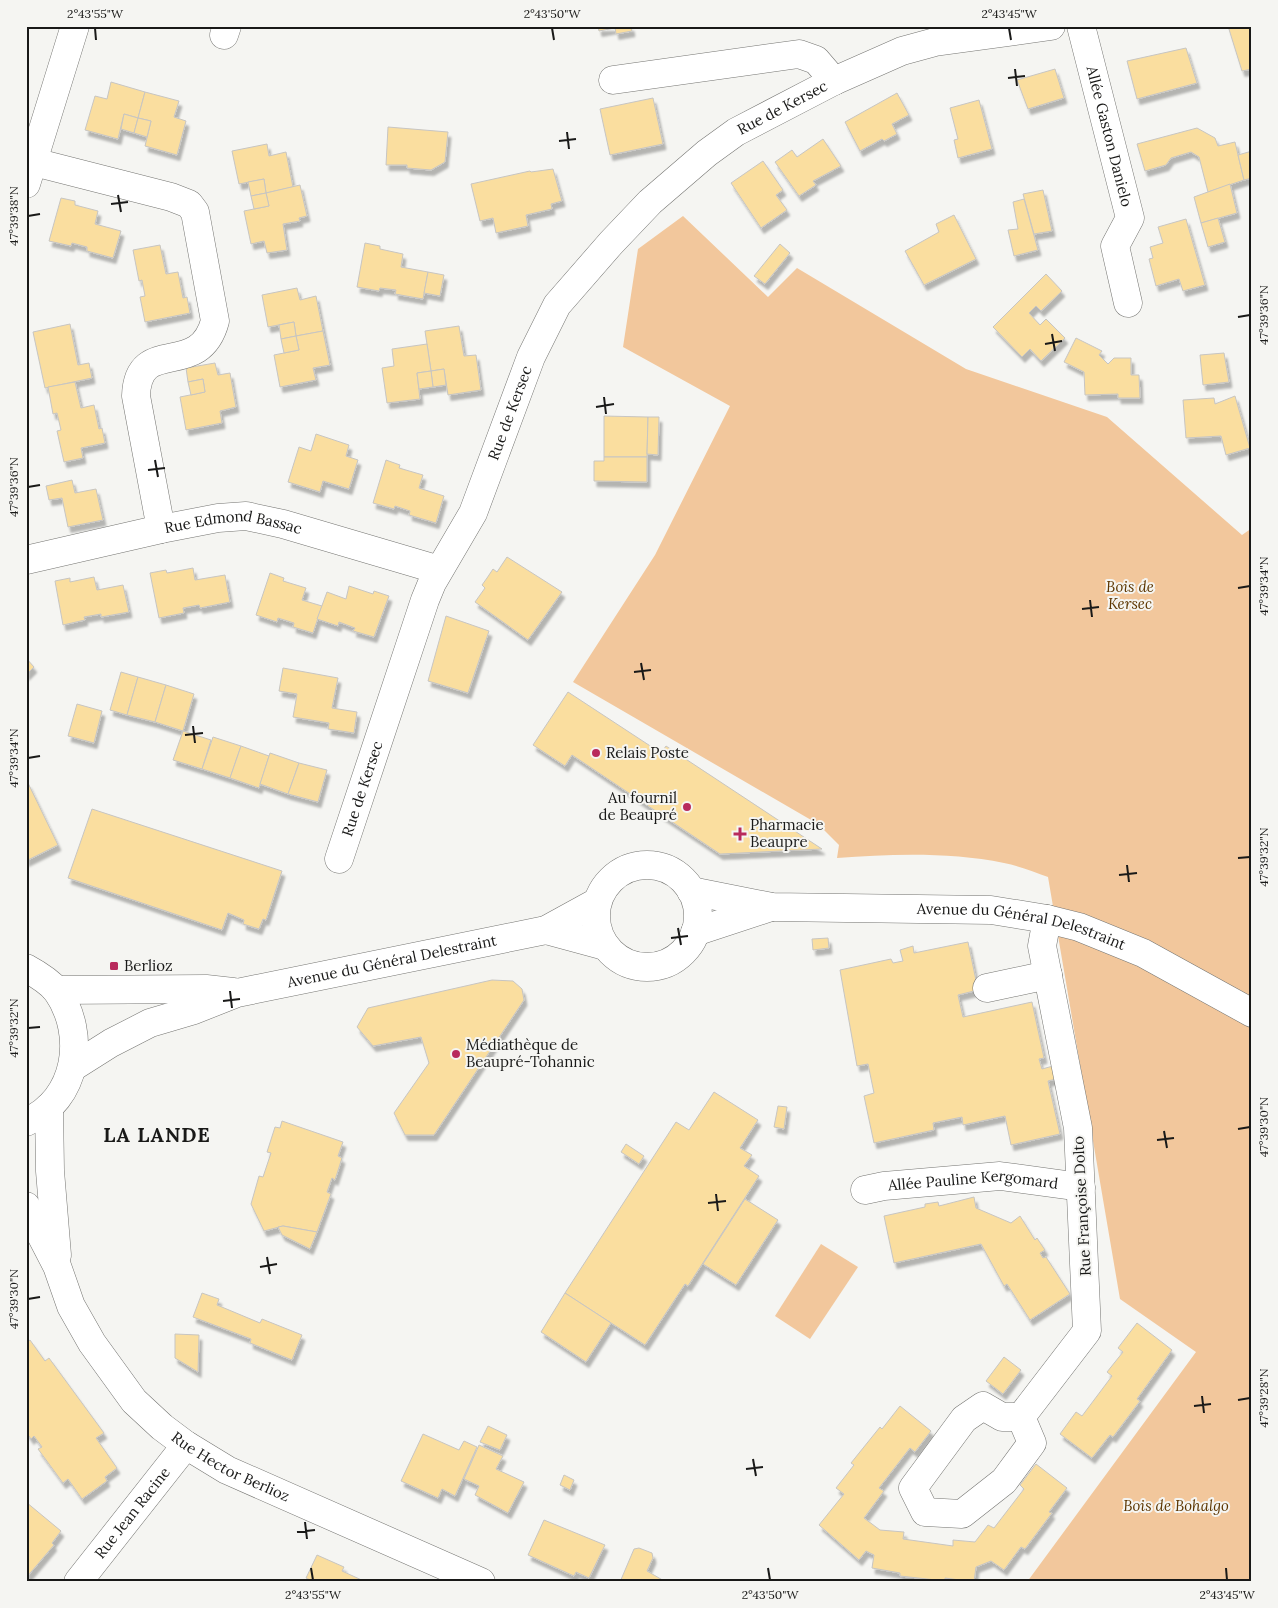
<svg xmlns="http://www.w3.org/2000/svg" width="1278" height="1608" font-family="Lora,serif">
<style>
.green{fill:#f2c79c}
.building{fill:#fade9f;stroke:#c7c5c2;filter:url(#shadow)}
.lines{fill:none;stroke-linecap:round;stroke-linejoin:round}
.minor-casing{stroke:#757572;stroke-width:29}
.minor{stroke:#fff;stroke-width:28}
.ticks{fill:none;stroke:#191918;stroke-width:2}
.poi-dot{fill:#b82a5c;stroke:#f5f5f2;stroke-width:2}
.labels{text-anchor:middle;stroke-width:4;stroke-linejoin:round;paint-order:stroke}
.street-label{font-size:15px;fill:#191918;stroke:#f5f5f2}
.park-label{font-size:15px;font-style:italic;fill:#5d3601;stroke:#f5f5f2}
.poi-label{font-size:15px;fill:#191918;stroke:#f5f5f2;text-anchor:start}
.district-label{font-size:20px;font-weight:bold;letter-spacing:1px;fill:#191918;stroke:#f5f5f2}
.neatline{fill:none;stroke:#191918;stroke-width:2}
.ticks-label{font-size:12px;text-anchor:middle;fill:#191918}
</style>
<defs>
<filter id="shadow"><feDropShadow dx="3" dy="5.5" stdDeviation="1" flood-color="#0004"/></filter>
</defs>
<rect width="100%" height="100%" fill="#f5f5f2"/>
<!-- green -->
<g class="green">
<path d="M683 216 768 297 797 268 966 369 1107 417 1242 535 1252 528V1582H1027L1196 1352 1120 1299 1048 877C1034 872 1019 866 1004 863 950 852 892 854 837 858L839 845 818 824 573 682 655 555 730 406 623 347 638 249Z"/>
<polygon points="821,1244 858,1267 810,1339 775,1316"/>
</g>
<!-- building -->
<g class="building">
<polygon points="598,26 631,26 632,31 616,34 615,28 599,31"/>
<polygon points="1228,26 1252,26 1252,69 1242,71"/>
<polygon points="1186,48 1197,83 1137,99 1127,61"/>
<polygon points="1055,69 1064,98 1028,109 1017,80"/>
<polygon points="111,82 145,92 138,118 124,114 118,139 85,130 95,96 107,99"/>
<polygon points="145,92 179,101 174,117 186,121 177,155 145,146 151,121 138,118"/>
<polygon points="897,93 909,115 892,124 897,134 884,141 882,139 860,151 845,122"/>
<polygon points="653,98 663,144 610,155 600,109"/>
<polygon points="979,100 992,149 958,158 954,140 958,139 950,108"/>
<polygon points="124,114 138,118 134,133 121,129"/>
<polygon points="138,118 151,121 147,137 134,133"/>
<polygon points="388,127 448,132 445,162 431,170 407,168 407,165 386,165"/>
<polygon points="1197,128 1215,138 1218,146 1235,142 1244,180 1208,192 1199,157 1191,152 1171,158 1166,165 1145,171 1137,144"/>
<polygon points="823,139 841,166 813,181 816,185 799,196 775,162 792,150 797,157"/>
<polygon points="267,144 269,156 286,152 293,187 266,193 264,179 239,184 232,151"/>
<polygon points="1252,151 1252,178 1244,180 1238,155"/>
<polygon points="763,161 783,190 776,195 787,210 761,228 731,183"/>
<polygon points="553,169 562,201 551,204 552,209 526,215 528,226 496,233 493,218 480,221 471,184 530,171 531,172"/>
<polygon points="264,179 266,193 251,196 248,182"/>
<polygon points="1230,184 1237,213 1201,223 1194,197"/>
<polygon points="300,185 307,216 299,218 300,221 283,224 287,250 267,253 264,241 251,244 244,211 269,206 266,193"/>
<polygon points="1043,190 1052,231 1034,234 1023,194"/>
<polygon points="266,193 269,206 254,209 251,196"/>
<polygon points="61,198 75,201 75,205 98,211 95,224 121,231 113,258 87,251 87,247 72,243 71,246 49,241"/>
<polygon points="1024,199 1038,250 1014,256 1008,230 1018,229 1013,202"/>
<polygon points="954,215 976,259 924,285 905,251 939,232 936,224"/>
<polygon points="1218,218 1225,242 1208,247 1201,223"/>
<polygon points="1186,219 1205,285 1183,291 1179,279 1156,286 1149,259 1153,258 1150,247 1163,243 1158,227"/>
<polygon points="365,243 380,246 380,249 403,254 401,267 428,272 423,299 395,294 396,290 380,288 379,291 357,287"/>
<polygon points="780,244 790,253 765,284 754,276"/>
<polygon points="160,245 166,274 178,272 183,298 187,297 190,313 145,322 140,297 145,296 142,280 139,281 133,250"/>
<polygon points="428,272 444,275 440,296 424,293"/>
<polygon points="1046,274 1062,291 1041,311 1036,306 1029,313 1040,325 1046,319 1065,338 1041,361 1030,349 1022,357 993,327"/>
<polygon points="297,288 300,300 316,296 323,331 296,336 294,322 268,327 262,295"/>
<polygon points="294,322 296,336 281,339 279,325"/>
<polygon points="70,324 78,365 89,363 92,378 45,388 33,332"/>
<polygon points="459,326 464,356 476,355 481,390 448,395 444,369 431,371 425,331"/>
<polygon points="323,331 330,365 313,368 316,380 280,387 274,355 299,350 296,336"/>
<polygon points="296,336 299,350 284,353 281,339"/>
<polygon points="1076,338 1102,351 1099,355 1108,364 1114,358 1131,358 1131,375 1139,375 1140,398 1118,398 1118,394 1085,395 1084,372 1064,362"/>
<polygon points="427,344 431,371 417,373 420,399 387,403 382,368 394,366 392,349"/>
<polygon points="1224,353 1229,382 1203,385 1200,355"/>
<polygon points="215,363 218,375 230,373 236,407 220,411 222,423 186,430 180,397 205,392 203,379 188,382 186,368"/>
<polygon points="444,369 446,385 433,387 431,371"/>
<polygon points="431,371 433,387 419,389 417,373"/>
<polygon points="203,379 205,392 191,395 188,382"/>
<polygon points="75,382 81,408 94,405 99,429 102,428 105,443 81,448 83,458 64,462 57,431 61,430 57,413 53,414 48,387"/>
<polygon points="1235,396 1250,448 1226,455 1221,436 1186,438 1183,400 1214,398 1215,404"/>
<polygon points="604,416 648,417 647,457 604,457"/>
<polygon points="648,417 659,417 658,455 647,454"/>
<polygon points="316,434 349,445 346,456 358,460 349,489 323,481 320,492 288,482 299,447 311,451"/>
<polygon points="604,457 647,457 647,482 594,481 594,461 604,461"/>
<polygon points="386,460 400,465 399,468 423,475 419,488 444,496 436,523 409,515 410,511 395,506 394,509 373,503"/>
<polygon points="72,480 75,493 96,489 103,520 68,527 62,498 49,500 46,486"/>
<polygon points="507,557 562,592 528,640 475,602 485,588 482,585 487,578 493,569 497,572"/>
<polygon points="193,568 195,580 225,575 230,602 200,608 199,605 183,608 184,613 159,618 150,573 166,570 167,573"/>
<polygon points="270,573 284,578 283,581 306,588 302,600 322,606 313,633 293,627 294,623 278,618 277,622 256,615"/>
<polygon points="94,577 97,590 123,585 129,612 101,617 101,614 84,617 85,620 63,625 55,581 70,578 70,582"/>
<polygon points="349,586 373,594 374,591 389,596 374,637 353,631 355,628 339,622 338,626 317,619 327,592 346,599"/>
<polygon points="446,616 489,631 468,693 428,681"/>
<polygon points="26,658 34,667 26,675"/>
<polygon points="283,668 338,678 332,708 357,712 354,733 328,729 329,723 293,717 297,694 279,691"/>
<polygon points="121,672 138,677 127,715 110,710"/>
<polygon points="138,677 166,685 155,722 127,715"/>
<polygon points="166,685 194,694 183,731 155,722"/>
<polygon points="568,692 661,753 666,746 822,849 720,854 572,755 565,766 533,745"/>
<polygon points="77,704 102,711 94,743 68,736"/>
<polygon points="183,731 211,740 202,769 173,760"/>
<polygon points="213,737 241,746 230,778 202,769"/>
<polygon points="241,746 269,756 259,788 230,778"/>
<polygon points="270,753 299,763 288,794 260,784"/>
<polygon points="299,763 327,770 318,802 288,794"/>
<polygon points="28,783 58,845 26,861 26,784"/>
<polygon points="92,809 282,871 266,920 263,919 259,929 243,924 244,920 228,913 222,930 68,878"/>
<polygon points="828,938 829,948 813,950 812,939"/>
<polygon points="968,942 978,990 958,995 963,1017 1032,1002 1044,1058 1039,1059 1042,1069 1053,1066 1056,1079 1048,1081 1060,1134 1011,1145 1005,1116 963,1125 962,1117 933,1123 934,1130 874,1143 864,1096 874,1093 868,1064 857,1066 840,970 891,959 893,963 903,961 900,950 913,946 914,953"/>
<polygon points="492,980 513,981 522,989 524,1000 434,1135 405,1135 394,1113 429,1063 421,1037 373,1046 357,1027 368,1008"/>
<polygon points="714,1092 758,1120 740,1148 752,1155 744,1166 759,1176 688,1286 685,1284 645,1345 565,1293 676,1122 689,1130"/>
<polygon points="778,1106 787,1107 784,1129 774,1127"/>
<polygon points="282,1121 343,1142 338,1156 342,1158 335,1180 332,1178 327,1192 331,1194 317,1232 283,1226 264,1231 251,1204 259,1176 263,1177 271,1153 267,1152 275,1127 280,1128"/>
<polygon points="626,1144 644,1156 639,1164 621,1152"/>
<polygon points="974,1197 976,1208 1011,1223 1020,1216 1035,1240 1037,1238 1045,1250 1040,1253 1043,1258 1046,1257 1070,1294 1030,1320 1007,1284 1004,1286 981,1244 894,1263 884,1216 925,1207 925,1204 938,1202 939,1206"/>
<polygon points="745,1199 778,1220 736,1285 703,1264"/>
<polygon points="283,1226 317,1232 310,1249 282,1235 278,1227"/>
<polygon points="202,1293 219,1299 217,1305 260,1323 262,1319 302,1335 292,1360 250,1343 251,1339 193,1317"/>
<polygon points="565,1293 611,1323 586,1362 541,1332"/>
<polygon points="1137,1323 1172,1350 1137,1399 1140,1401 1113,1437 1110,1435 1092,1458 1060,1434 1076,1412 1082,1416 1112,1376 1107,1372 1123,1352 1118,1348"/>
<polygon points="175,1334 199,1335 198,1372 175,1358"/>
<polygon points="30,1340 45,1361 49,1358 104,1433 96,1438 117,1468 105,1477 107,1481 82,1499 68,1479 63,1483 38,1449 42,1447 34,1436 31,1439 26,1432 26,1343"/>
<polygon points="1004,1357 1021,1370 1003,1394 986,1381"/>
<polygon points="900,1406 931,1431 915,1452 910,1448 879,1488 884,1491 864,1518 880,1530 904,1532 903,1539 953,1546 953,1540 975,1542 988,1525 994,1528 1024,1489 1020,1485 1036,1464 1067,1488 1049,1512 1052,1513 1025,1549 1021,1547 1004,1570 991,1561 976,1567 974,1582 945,1578 945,1581 900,1576 900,1573 872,1568 874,1555 866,1551 859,1560 819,1525 844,1494 836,1488 854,1465 851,1463 880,1427 882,1429"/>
<polygon points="488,1426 507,1435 500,1450 480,1442"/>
<polygon points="423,1434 459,1450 464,1441 477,1447 455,1496 442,1489 438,1498 401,1481"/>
<polygon points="479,1445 503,1456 496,1469 524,1482 508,1513 475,1495 479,1486 464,1479"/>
<polygon points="564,1475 574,1480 570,1490 560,1485"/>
<polygon points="26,1502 61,1531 52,1543 54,1545 26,1578"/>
<polygon points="544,1520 605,1545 589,1578 576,1572 574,1576 528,1555"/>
<polygon points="639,1548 652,1553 653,1558 647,1571 666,1582 620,1582 634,1549"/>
<polygon points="317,1555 344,1567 342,1571 366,1582 314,1582 306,1578"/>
</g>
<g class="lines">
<!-- minor casing -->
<g class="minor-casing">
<g id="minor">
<path id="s1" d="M1081 26 1130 218 1115 246 1128 303"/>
<polyline points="224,35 227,26"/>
<polyline points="613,80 799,54 816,60 834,81"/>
<path d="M26 160 171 197 189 204 195 212 215 321C199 381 138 334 136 396L161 529"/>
<polyline points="26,184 75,26"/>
<path id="s2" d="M26 560 161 529 218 518 246 516 283 524 429 567 437 573"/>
<path id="s3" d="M339 859 425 600 432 583 473 513 531 357 557 305 611 243 650 202 707 153 736 132 834 81 902 51 935 42 1051 26"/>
<circle cx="647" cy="916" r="51"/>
<path id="s4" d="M691 891 772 907 991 910 1047 919 1079 927 1143 953 1252 1013"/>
<polyline points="546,930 605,946"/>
<polyline points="695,932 771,907"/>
<path d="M26 968C37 974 49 981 57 991 87 1034 78 1100 26 1122"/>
<polyline points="987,988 1048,975"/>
<polyline points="56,990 206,989 233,992"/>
<path id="s5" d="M73 1067 111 1043 150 1023 194 1010 237 993 546 930 597 902"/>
<polyline points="49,1107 50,1171 57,1255"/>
<path id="s6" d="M865 1190 884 1186 1000 1176 1081 1187"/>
<path id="s7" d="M26 1206 57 1266 71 1306 92 1343 134 1401 162 1427 186 1445 227 1470 481 1582"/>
<polygon points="983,1406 1002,1417 1021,1417 1032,1443 1004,1481 962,1514 925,1512 913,1488 964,1419"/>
<polyline points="1021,1417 1087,1331 1078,1128 1042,946 1047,919"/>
<path id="s8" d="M78 1582 186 1445"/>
</g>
</g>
<!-- minor -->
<use href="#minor" class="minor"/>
</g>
<!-- ticks -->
<path class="ticks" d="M95 28 96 40M552 28 554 40M1009 28 1011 40M1015 69 1017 86M1008 78 1025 76M567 132 569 149M559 141 576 139M118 195 121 212M111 204 128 202M28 216 40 214M1238 317 1250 315M1052 334 1055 351M1045 344 1062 341M604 397 606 414M596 407 614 404M155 460 158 477M148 470 165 468M28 487 40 485M1238 588 1250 586M1090 600 1092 617M1082 609 1099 607M641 663 644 680M634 672 651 670M193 726 195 743M185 735 203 733M28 758 40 756M1238 858 1250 857M1127 865 1129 882M1119 875 1137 873M678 928 681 945M671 938 688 936M230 991 232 1008M223 1001 240 999M28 1028 40 1027M1238 1129 1250 1127M1164 1131 1167 1148M1157 1140 1174 1138M716 1194 718 1211M708 1203 726 1201M267 1257 270 1274M260 1267 277 1264M28 1299 40 1297M1202 1396 1204 1413M1238 1400 1250 1398M1194 1406 1211 1404M753 1459 756 1476M746 1469 763 1467M305 1522 307 1539M297 1532 315 1530M311 1568 313 1580M768 1568 770 1580M1226 1568 1227 1580"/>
<!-- markers -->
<g class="poi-dot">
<circle cx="596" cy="753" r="5"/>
<circle cx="687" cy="807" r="5"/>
<path d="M737.5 826.5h5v5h5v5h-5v5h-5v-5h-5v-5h5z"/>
<rect x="109" y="961" width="10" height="10" rx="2.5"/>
<circle cx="456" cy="1054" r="5"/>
</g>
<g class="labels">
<!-- street labels -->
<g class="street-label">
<text dy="5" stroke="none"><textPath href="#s3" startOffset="899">Rue de Kersec</textPath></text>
<text dy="5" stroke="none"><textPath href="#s1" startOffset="114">Allée Gaston Danielo</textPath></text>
<text dy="5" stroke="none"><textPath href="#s3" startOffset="479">Rue de Kersec</textPath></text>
<text dy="5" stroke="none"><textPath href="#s2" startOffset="212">Rue Edmond Bassac</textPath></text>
<text dy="5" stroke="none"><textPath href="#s3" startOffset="74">Rue de Kersec</textPath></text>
<text dy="5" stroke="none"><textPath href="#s4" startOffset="334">Avenue du Général Delestraint</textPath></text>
<text dy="5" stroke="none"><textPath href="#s5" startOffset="339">Avenue du Général Delestraint</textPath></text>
<text dy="5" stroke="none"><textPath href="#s6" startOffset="109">Allée Pauline Kergomard</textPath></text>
<text transform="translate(1082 1206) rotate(-93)" y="5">Rue Françoise Dolto</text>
<text dy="5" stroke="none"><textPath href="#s7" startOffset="342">Rue Hector Berlioz</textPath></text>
<text dy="5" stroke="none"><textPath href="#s8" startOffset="88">Rue Jean Racine</textPath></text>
</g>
<!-- park labels -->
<g class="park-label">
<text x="1130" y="592">Bois de<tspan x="1130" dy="17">Kersec</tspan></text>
<text x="1176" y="1511">Bois de Bohalgo</text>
</g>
<!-- poi labels -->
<g class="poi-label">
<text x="606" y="758">Relais Poste</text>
<text x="677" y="803" text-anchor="end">Au fournil<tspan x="677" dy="17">de Beaupré</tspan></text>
<text x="750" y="830">Pharmacie<tspan x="750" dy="17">Beaupre</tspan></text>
<text x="124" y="971">Berlioz</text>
<text x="466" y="1050">Médiathèque de<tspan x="466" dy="17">Beaupré-Tohannic</tspan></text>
</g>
<!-- district labels -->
<g class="district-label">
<text x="157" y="1142">LA LANDE</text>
</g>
</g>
<!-- border -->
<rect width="1278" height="1608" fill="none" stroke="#f5f5f2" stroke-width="55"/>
<rect x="28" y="28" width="1222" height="1552" class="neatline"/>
<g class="ticks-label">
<text x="95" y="18">2°43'55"W</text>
<text x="552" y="18">2°43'50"W</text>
<text x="1009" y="18">2°43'45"W</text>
<text transform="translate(14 216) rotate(-90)" y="4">47°39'38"N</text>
<text transform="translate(1264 315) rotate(-90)" y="4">47°39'36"N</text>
<text transform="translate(14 487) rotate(-90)" y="4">47°39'36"N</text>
<text transform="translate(1264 586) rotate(-90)" y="4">47°39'34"N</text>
<text transform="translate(14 758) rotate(-90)" y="4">47°39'34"N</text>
<text transform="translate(1264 857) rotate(-90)" y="4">47°39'32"N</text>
<text transform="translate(14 1028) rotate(-90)" y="4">47°39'32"N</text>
<text transform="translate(1264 1127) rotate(-90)" y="4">47°39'30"N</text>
<text transform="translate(14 1299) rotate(-90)" y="4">47°39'30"N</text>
<text transform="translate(1264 1398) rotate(-90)" y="4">47°39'28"N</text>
<text x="313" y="1599">2°43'55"W</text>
<text x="770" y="1599">2°43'50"W</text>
<text x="1227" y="1599">2°43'45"W</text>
</g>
</svg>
